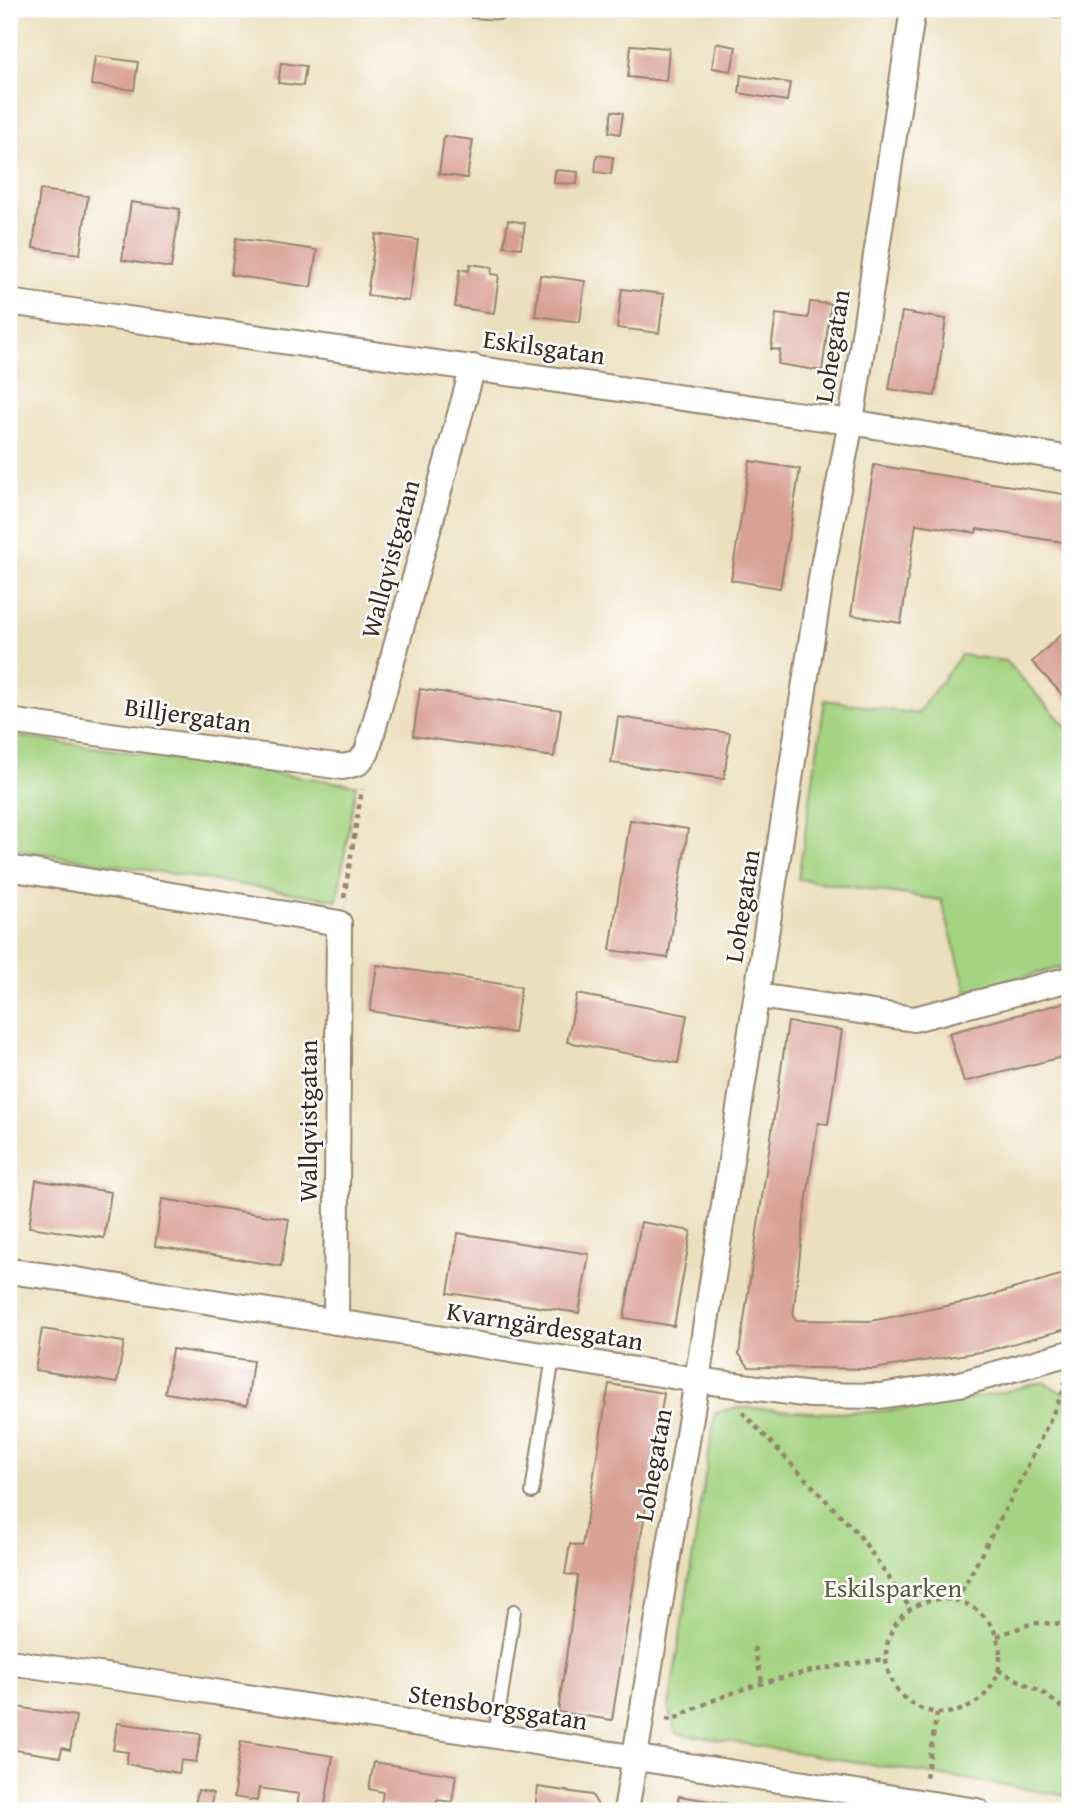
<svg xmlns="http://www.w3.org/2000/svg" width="1079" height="1820" font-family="'Gentium Book Plus',serif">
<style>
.green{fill:#a4d381;stroke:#707e50;stroke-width:2}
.building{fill:#d9a196}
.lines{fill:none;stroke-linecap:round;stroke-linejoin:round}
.service-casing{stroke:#94846e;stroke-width:16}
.minor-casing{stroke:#94846e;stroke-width:28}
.path{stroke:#94846e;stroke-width:4.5;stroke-dasharray:5 5;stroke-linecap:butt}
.service{stroke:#fff;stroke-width:12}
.minor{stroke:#fff;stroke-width:24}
.labels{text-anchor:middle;stroke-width:5;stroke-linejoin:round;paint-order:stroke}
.street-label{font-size:26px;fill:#3b2a1e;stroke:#fff}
.park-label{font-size:26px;fill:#5a5d3c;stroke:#fff}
</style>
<rect width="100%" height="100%" fill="#fff"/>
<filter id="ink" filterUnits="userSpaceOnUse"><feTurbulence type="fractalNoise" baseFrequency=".0143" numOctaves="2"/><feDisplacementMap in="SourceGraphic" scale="14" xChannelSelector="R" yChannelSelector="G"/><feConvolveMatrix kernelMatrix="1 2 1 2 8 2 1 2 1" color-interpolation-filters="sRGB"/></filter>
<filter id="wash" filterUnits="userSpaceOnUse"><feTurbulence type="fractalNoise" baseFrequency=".00686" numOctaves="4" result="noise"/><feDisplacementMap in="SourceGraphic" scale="28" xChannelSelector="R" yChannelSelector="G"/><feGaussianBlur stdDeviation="1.57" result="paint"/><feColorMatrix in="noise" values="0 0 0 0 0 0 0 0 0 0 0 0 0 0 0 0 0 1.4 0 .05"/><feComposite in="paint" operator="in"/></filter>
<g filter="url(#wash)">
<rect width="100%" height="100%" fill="#ecdfbd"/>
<!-- green -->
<g class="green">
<polygon points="961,655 1006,661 1070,731 1070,965 967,992 941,900 798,879 825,700 917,714"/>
<polygon points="9,735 356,785 337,900 9,848"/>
<path d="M1044 1382 1070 1397V1796L676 1733 669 1707 715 1414C735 1403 772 1410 795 1411 880 1418 962 1403 1044 1382Z"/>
</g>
<g id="blocks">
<!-- building -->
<g class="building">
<polygon points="472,9 502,9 502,20 471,18"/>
<polygon points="1024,9 1070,9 1070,19 1023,12"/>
<polygon points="716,43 736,47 731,71 712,68"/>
<polygon points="631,45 669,48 666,81 628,77"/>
<polygon points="95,56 138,62 134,90 91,85"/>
<polygon points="281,63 306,66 303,86 278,83"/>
<polygon points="741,75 790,83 787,101 739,93"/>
<polygon points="612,111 623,113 620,134 609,132"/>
<polygon points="444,136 473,140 467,178 439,174"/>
<polygon points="597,155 613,157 611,174 595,172"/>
<polygon points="555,170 578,172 577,184 554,183"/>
<polygon points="40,190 88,196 80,254 33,248"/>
<polygon points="131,202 180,209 171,268 122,260"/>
<polygon points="508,220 525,223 521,248 504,246"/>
<polygon points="376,234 418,240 409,301 367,295"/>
<polygon points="236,238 317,250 311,287 231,275"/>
<polygon points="470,264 492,267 491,274 499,275 494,313 455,307 460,269 469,271"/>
<polygon points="540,275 585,281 580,322 535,316"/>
<polygon points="622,289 664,294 659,333 617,328"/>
<polygon points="810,302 831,304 822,371 778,364 780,350 771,349 776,314 808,318"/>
<polygon points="902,312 946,319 935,396 889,389"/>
<polygon points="750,461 800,469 780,588 731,580"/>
<polygon points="874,465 1070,495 1070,551 1062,542 977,529 976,533 916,524 901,623 851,615"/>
<polygon points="1070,626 1070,703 1032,662"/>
<polygon points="420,689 561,710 554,757 413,736"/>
<polygon points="618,717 730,733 724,779 611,763"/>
<polygon points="630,820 688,829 668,958 610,950"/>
<polygon points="377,965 521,987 514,1033 370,1011"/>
<polygon points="577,994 687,1015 678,1063 567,1042"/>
<polygon points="1070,1001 1070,1055 964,1082 949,1033"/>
<polygon points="788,1022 842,1030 828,1124 818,1123 804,1217 793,1317 796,1320 871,1321 976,1300 1070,1272 1070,1328 986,1351 874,1369 749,1367 739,1354"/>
<polygon points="36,1180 111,1192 104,1238 29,1227"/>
<polygon points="162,1199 289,1219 281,1266 155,1246"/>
<polygon points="641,1222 691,1231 674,1326 624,1318"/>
<polygon points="458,1233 589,1254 579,1313 448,1293"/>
<polygon points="42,1329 124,1342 117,1383 35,1370"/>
<polygon points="172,1349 253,1361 247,1405 165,1393"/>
<polygon points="609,1384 664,1393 612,1720 558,1712 578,1576 565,1574 570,1544 582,1546"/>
<polygon points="9,1706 76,1716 70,1750 62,1748 60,1757 9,1749"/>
<polygon points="117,1723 201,1734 196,1762 181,1760 179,1773 126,1764 128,1752 113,1750"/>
<polygon points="241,1741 333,1756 324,1811 297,1807 299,1794 259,1788 257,1801 234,1797 236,1785 234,1784"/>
<polygon points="374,1762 456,1775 452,1802 437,1800 435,1811 381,1804 383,1792 369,1789"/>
<polygon points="538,1787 592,1795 599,1807 599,1811 520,1811 521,1807 535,1809"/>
<polygon points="198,1790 213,1793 210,1811 194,1811"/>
<polygon points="679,1796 742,1806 741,1811 676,1811"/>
</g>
</g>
</g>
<g filter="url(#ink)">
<use href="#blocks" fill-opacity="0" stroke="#94846e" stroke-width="2"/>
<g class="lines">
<!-- service casing -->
<g class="service-casing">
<g id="service">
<polyline points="532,1492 553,1357"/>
<polyline points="495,1736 514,1611"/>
</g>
</g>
<!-- minor casing -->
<g class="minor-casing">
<g id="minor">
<polyline points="9,302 851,422 1070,459"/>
<polyline points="9,721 343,767 358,763 367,752 473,367"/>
<polyline points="9,868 339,923 336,1322"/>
<polyline points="758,996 914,1019 1070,979"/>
<polyline points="9,1271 76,1280 697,1380 811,1395 880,1396 960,1384 1070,1353"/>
<polyline points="9,1662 189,1688 977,1811"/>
<polyline points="626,1811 697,1380 823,566 851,422 913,9"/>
</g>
</g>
<!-- path -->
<g class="path">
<polyline points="344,898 362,789"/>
<polyline points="742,1412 859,1535 910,1608"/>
<circle cx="943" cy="1656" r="57"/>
<polyline points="957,1600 1024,1474 1063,1392 1064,1382"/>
<polyline points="997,1636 1033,1623 1070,1624"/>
<polyline points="754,1647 762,1682"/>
<polyline points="998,1670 1042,1692 1070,1714"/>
<path d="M666 1719 672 1720C741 1683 809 1669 886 1659"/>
<polyline points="926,1777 937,1713"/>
</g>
<!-- service -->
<use href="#service" class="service"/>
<!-- minor -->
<use href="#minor" class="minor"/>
</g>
</g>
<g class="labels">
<!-- street labels -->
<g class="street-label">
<text transform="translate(832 346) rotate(-81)" y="9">Lohegatan</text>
<text transform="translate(544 347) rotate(8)" y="9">Eskilsgatan</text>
<text transform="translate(390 559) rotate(-75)" y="9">Wallqvistgatan</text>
<text transform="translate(188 715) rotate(8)" y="9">Billjergatan</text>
<text transform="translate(742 906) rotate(-81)" y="9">Lohegatan</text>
<text transform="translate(308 1121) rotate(-90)" y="9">Wallqvistgatan</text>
<text transform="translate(545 1326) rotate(9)" y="9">Kvarngärdesgatan</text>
<text transform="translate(653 1465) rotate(-80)" y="9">Lohegatan</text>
<text transform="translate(498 1707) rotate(9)" y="9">Stensborgsgatan</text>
</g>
<!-- park labels -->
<g class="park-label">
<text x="893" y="1597">Eskilsparken</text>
</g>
</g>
<!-- margin -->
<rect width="1079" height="1820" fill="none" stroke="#fff" stroke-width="35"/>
</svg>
